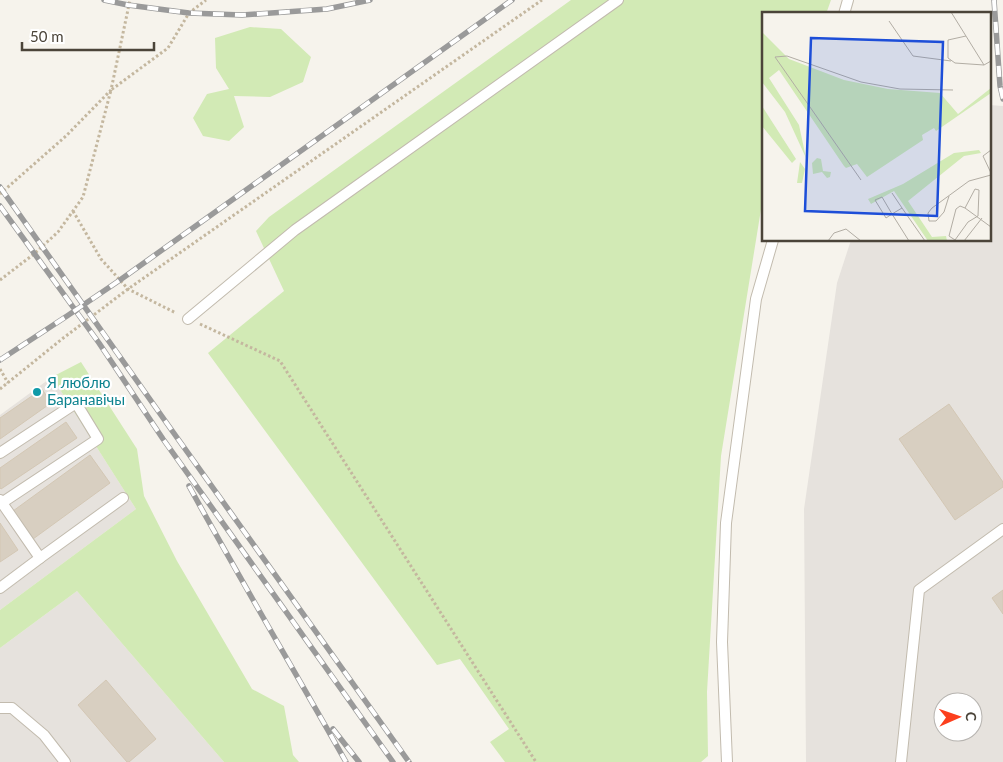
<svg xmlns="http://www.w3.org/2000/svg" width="1003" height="762" font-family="Lato,sans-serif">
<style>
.industrial{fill:#e6e2dd;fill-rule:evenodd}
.green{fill:#d2eab5}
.building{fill:#d8cfc1;stroke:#d3c7b4}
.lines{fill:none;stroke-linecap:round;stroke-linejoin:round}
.service-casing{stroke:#c2bbae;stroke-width:12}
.path{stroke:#c4b79f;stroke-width:3;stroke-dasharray:2.5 2.5;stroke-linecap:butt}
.service{stroke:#fff;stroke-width:10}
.rail-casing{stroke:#9a9a9a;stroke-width:5.5}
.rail{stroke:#fff;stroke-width:4;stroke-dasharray:11;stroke-linecap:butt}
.culture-dot{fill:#0f9aa8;stroke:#fff;stroke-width:2}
.labels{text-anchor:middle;stroke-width:4.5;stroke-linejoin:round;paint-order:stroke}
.culture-label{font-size:15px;fill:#0d838f;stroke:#fff;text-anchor:start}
.inset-road{fill:none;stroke:#b2ada4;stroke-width:1}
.view{fill:#1d4ed8;fill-opacity:0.15;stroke:#1d4ed8;stroke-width:2.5}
.inset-edge{fill:none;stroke:#4b4439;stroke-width:2.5}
</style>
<rect width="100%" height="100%" fill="#f6f3ec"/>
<!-- industrial -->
<g class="industrial">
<path d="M989 105 1003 106V762H806L804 509 837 283 851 240H989ZM943 702H973V732H943Z"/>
<polygon points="52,377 136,509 0,610 0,415"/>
<polygon points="77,591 224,762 0,762 0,648"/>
</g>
<!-- green -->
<g class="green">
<polygon points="571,0 831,0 826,14 763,14 763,197 721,456 707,692 708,756 701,762 505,762 490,742 509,729 460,659 437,665 208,353 284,291 256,231 269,217"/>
<polygon points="250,27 281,29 311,57 303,82 270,97 234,96 244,127 229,141 203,136 193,118 207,94 229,89 216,68 215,38"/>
<polygon points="81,362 137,449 144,496 177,561 252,689 284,706 293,755 299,762 224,762 77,591 0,648 0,610 136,509 52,377"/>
</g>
<!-- building -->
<g class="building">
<polygon points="42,389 51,403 0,439 0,418"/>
<polygon points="949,404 1003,482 1003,487 955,520 899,439"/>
<polygon points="66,422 77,438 1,489 0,488 0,468"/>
<polygon points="90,455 110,483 33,539 13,511"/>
<polygon points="0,523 18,550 0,562"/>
<polygon points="1003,590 1003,614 992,598"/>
<polygon points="106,680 156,739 129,762 127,762 78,705"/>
</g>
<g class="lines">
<!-- service casing -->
<g class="service-casing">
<g id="service">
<polyline points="844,14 848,0"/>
<polyline points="188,319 295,230 618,0"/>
<polyline points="0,453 76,403 98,439 0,504"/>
<polyline points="0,500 40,558 123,498"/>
<polyline points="0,588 40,558"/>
<polyline points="0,708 12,708 44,735 65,762"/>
<polyline points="727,762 722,642 726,523 756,299 773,240"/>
<polyline points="901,762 919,590 1003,529"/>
</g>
</g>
<!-- path -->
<g class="path">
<polyline points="0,194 66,136 111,90 130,0"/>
<polyline points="73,211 101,259 128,289 176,313"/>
<polyline points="0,280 34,254 58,232 83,197 111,90 168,48 189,13 206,0"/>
<polyline points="200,324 280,361 536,762"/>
<polyline points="0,369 8,383"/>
<polyline points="0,389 62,339 128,289 542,0"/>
</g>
<!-- service -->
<use href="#service" class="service"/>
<!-- rail casing -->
<g class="rail-casing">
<g id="rail">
<polyline points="104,0 128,5 189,13 242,15 327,9 370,0"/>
<polyline points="994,0 1000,86 1003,99"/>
<polyline points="0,187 173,432 409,762"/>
<polyline points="0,206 99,343 163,439 393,762"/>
<polyline points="0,360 67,316 120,280 512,0"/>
<path d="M189 486C240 579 294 670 346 762"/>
<polyline points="333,729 359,762"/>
</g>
</g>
<!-- rail -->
<use href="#rail" class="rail"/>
</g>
<!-- markers -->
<circle class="culture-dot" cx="37" cy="392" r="5"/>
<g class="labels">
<!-- culture labels -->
<g class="culture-label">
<text x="47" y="388">Я люблю<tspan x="47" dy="17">Баранавічы</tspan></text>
</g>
</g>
<!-- overview -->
<g transform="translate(762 12)">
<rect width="229" height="229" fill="#f6f3ec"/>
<path d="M0 20 27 47 82 68 126 77 178 81 196 102 229 76V81L174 119 172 116 160 123 161 128 105 165 95 152 84 156 82 154 17 58 7 66 37 113 44 146 23 100 0 70ZM0 94 34 147 30 151 0 114ZM217 138 219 141 202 144 146 189 170 225 184 224 185 229H166L132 179 109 192 106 187 141 172 192 141ZM55 146 59 147 61 159 69 160 68 165 65 166 60 160 51 162 50 151ZM38 150 43 157 40 171H35Z" fill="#d2eab5"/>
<path class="inset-road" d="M189 0 222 53 229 49M127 9 151 44 189 49M204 24 186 28V46L193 51 222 53M229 138 221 144 229 161M99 168 13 45 25 44 99 70 138 77 191 78M130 181 140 196 130 202 124 206 113 188 120 185 130 202 147 229M187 184 182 200 174 209H167L166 201 170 196 207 169 229 163M140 196 163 229M203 196 198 194 194 197 187 224 193 228 206 210 216 204M216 204 217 178 213 177 203 196 229 215M66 229 72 221 84 217 99 229M202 229 220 206"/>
<path class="view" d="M49 26 181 30 175 204 43 199Z"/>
<rect width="229" height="229" class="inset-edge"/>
</g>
<!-- north arrow -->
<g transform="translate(958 717) rotate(88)"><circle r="24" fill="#ffffff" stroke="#b7b4b0"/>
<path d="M0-4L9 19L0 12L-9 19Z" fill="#fc3f1d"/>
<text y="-8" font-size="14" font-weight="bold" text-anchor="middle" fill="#4b4439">С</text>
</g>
<!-- scale -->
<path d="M22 42v8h132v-8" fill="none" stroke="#4b4439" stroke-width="2.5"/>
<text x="30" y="42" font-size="15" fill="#4b4439" stroke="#ffffff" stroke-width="4" paint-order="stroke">50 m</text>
</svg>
